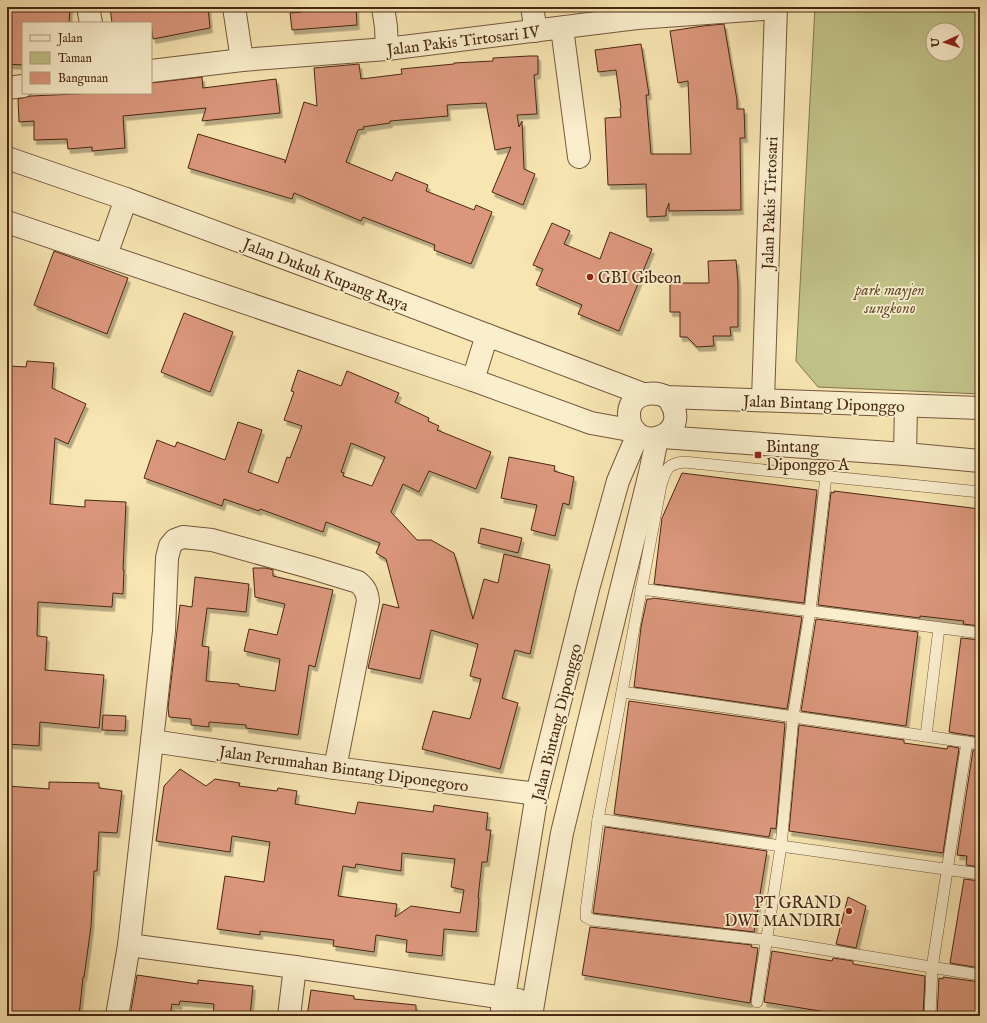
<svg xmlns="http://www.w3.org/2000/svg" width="987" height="1023" font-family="'IM FELL English',serif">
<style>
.green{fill:#c1c389;stroke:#84744e;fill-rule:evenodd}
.building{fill:#db977b;stroke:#482612;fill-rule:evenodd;filter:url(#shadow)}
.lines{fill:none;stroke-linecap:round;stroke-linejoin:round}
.service-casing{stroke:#74563a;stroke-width:12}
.minor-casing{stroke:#74563a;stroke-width:24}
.service{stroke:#faeecd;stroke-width:11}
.minor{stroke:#faeecd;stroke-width:22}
.poi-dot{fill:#8f2418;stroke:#faeecd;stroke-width:1.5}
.labels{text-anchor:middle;stroke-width:3.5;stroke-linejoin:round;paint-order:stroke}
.street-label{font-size:16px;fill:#482612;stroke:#faeecd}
.poi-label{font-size:16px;fill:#482612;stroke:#faeecd;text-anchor:start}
.park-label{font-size:16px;font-style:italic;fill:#664d30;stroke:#faeecd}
</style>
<defs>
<filter id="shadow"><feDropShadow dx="2.5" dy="4.5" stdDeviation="0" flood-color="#0004"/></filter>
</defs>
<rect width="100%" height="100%" fill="#f7e5b2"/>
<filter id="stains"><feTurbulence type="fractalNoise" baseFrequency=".005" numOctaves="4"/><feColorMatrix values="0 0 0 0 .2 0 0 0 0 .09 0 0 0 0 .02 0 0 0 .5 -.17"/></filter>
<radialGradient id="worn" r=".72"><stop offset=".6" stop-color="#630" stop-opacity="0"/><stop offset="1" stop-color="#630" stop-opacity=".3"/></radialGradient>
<!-- green -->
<path class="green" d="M815 7H980V394L818 387 796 361ZM933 30H957V54H933Z"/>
<!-- building -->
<g class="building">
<polygon points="7,7 70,7 69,23 23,23 23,65 7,64"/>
<polygon points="110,7 208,7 210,28 153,39 151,23 112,23"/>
<polygon points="301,7 356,7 357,25 292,30 290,13 302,12"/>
<polygon points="724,24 737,100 737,109 744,109 745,138 740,138 741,210 669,211 669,203 666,211 666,216 647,217 646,184 608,185 605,118 621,117 620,109 621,108 616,70 598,72 595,50 641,44 649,95 646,95 651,154 691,154 688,81 678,83 670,31 703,26"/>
<polygon points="529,56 538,56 538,74 534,75 537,114 517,115 519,127 522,121 524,169 535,174 523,205 492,192 511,147 495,150 486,103 447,105 448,116 390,121 390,123 363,127 364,129 358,130 346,162 392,181 396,172 428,185 426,191 474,210 476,205 492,212 471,264 434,250 435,245 363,217 361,221 294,193 292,199 188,168 198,134 285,160 285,163 304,102 317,106 314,68 359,64 361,79 402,74 401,69 454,64 454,63 493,61 493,58"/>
<polygon points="202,77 203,88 276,79 280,113 202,121 206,108 123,116 125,148 92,151 92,147 68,149 67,139 34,140 34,121 19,122 18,99 31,96 97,93 151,93 151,83"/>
<polygon points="552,223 570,231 564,244 600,259 610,232 652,249 619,331 578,314 582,305 536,285 543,269 533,265"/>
<polygon points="54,251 128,278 107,334 34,305"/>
<polygon points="736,260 738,283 738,327 730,327 731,336 713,336 714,346 697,347 687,337 680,337 680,312 670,312 670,283 709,283 708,261"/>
<polygon points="184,313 233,332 210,392 161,372"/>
<polygon points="27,361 54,363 52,388 86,404 68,444 55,438 50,504 85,507 85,500 126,502 123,570 124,570 123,594 113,593 112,607 38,602 37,636 47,637 45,670 104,675 99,728 40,722 39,746 7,744 7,446 9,420 8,420 10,366 26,367"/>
<path d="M298 370 341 386 347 371 399 393 395 402 429 418 428 421 439 426 437 430 491 452 476 489 429 471 419 492 403 484 391 512 417 540H431L454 553 473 619 484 579 498 583 504 554 550 565 530 654 515 650 502 698 518 703 500 769 422 749 433 711 470 719 481 679 470 676 478 644 431 630 420 679 368 668 383 604 399 608 386 559 376 553 380 543 326 522 323 532 260 509 259 511 224 499 222 506 144 478 157 440 175 447 177 442 225 460 238 422 262 430 248 472 278 483 287 457 290 458 302 426 284 420 294 392 291 391ZM351 443 385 457 372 486 343 476 344 473 341 472Z"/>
<polygon points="509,457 555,466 554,471 574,477 569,505 563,503 555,536 531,530 537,505 501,498"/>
<polygon points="682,473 817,490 804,603 654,584 662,518"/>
<polygon points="834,491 980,509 980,626 963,624 964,621 920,616 920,618 818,605 831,492 834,493"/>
<polygon points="481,528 522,538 518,553 478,543"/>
<polygon points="253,568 266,568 273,570 273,576 333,590 315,667 309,665 298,735 246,728 246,725 209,722 209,727 191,725 191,719 169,717 168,708 180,605 192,607 195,577 249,584 246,612 207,608 202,646 209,647 206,681 239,684 239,686 275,691 280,659 244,651 249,629 277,635 285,604 255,597"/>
<polygon points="653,598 802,617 787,709 634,687 641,627 647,599 652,599"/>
<polygon points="816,619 918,632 906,726 801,711"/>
<polygon points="961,638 980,640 980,737 949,732"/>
<polygon points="629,701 785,723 776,829 771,828 769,837 614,814"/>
<polygon points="103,715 126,716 125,731 102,730"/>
<polygon points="799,725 904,740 904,743 947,749 948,746 959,748 943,853 789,831"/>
<polygon points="973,750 980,751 980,867 966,865 967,856 957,855"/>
<path d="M180 769 206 786 215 779 240 783 239 786 277 791 278 788 297 791 295 804 355 814 358 802 433 812 434 805 488 813 486 830H491L487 862H482L478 898H479L476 932 444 929 442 956 406 952 407 940 376 935 374 952 333 946 334 940 260 931V935L217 929 225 876 264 882 270 842 232 836 230 852 156 841 164 786ZM402 853 455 859 451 887 464 890 460 913 411 906 395 917 397 904 338 896 343 866 355 868 356 864 401 871Z"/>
<polygon points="49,782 99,783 99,788 122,791 117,833 99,832 97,871 94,871 91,927 84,977 83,977 79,1016 7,1016 7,786 49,789"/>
<polygon points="605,827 767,851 754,932 593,913"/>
<polygon points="964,879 980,881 980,968 950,963"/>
<polygon points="848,897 866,906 856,948 836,944"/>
<polygon points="590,927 752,945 751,947 758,948 750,1003 582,975"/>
<polygon points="772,951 832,961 833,958 853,961 853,964 925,976 923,1016 851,1016 764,1002"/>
<polygon points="137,975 198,984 198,980 253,986 250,1016 213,1016 214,1004 180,1001 179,1005 172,1004 170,1016 130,1016"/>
<polygon points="943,977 980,982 980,1016 937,1016 939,978 943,979"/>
<polygon points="311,990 354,996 354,999 416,1005 416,1016 307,1016"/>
</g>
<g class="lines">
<!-- service casing -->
<g class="service-casing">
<g id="service">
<path d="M980 492 684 462C667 464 666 469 661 485L598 819 586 911V917L592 920 766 940 980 975"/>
<polyline points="641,589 980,633"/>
<polyline points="622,692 980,744"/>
<polyline points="926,736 939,628"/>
<polyline points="598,819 781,846 980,874"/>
<polyline points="757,1002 781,846 793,717 810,611 826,477"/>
<polyline points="930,1016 932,968 967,742"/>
</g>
</g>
<!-- minor casing -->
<g class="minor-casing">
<g id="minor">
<polyline points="88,7 91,23"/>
<polyline points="234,7 242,60"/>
<polyline points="383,7 386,27 387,49"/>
<polyline points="532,7 534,19 534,31"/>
<polyline points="562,28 579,157"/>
<polyline points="151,71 242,60 387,49 637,18 776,8"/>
<polyline points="7,88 23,86"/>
<polyline points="7,158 126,199 325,273 487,335 643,394"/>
<polyline points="7,222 473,380 591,423 635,431"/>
<polyline points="106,255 126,199"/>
<polyline points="473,380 487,335"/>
<path d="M667 397C699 437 628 458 629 413 630 393 653 390 667 397L980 408"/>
<polyline points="763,400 776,7"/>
<polyline points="662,437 905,454 980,461"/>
<polyline points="905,454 906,406"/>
<polyline points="152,741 335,768 537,794"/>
<polyline points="129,945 295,967 518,1000"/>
<path d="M117 1016 129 945 152 741 164 631 167 558 170 546 175 540 183 537 212 540 309 567 358 582C365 588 367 592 368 601L335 768"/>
<polyline points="289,1016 295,967"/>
<polyline points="501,1016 537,794 588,589 618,481 638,434"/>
<polyline points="531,1016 562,833 620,594 650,473 657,439"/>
</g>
</g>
<!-- service -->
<use href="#service" class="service"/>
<!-- minor -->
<use href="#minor" class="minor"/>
</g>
<!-- markers -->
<g class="poi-dot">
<circle cx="590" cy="277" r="4"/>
<rect x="754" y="451" width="8" height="8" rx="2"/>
<circle cx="849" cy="911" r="4"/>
</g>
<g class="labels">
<!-- street labels -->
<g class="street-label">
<text transform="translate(463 40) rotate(-7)" y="6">Jalan Pakis Tirtosari IV</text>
<text transform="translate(769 203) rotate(-88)" y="6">Jalan Pakis Tirtosari</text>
<text transform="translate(326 274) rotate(21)" y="6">Jalan Dukuh Kupang Raya</text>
<text transform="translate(824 403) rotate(2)" y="6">Jalan Bintang Diponggo</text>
<text transform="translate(556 722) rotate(-76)" y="6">Jalan Bintang Diponggo</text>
<text transform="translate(344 768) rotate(8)" y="6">Jalan Perumahan Bintang Diponegoro</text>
</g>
<!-- poi labels -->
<g class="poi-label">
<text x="598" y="283">GBI Gibeon</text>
<text x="766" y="452">Bintang<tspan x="766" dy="18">Diponggo A</tspan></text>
<text x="841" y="908" text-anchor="end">PT GRAND<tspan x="841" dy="18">DWI MANDIRI</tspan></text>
</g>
<!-- park labels -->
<g class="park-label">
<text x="890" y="295">park mayjen<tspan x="890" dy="18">sungkono</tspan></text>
</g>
</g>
<!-- margin -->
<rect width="987" height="1023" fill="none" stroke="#f7e5b2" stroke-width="24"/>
<rect x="8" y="8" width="971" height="1007" fill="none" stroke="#482612" stroke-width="2"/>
<rect x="12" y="12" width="963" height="999" fill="none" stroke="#482612"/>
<!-- legend -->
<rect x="22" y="22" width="130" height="72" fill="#faeecd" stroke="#b39e82"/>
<rect x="30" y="35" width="20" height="6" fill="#faeecd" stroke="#b39e82"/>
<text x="58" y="42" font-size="12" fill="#482612">Jalan</text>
<rect x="30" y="52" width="20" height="12" fill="#c1c389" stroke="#b39e82"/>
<text x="58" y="62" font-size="12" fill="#482612">Taman</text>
<rect x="30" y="72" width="20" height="12" fill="#db977b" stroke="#b39e82"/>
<text x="58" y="82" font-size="12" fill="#482612">Bangunan</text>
<!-- north arrow -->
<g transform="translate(945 42) rotate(267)"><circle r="19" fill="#faeecd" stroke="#b39e82"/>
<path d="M0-3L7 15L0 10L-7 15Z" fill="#8f2418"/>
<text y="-6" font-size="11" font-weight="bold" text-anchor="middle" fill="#482612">U</text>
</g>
<rect width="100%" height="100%" filter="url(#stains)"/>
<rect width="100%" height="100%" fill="url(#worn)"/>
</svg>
